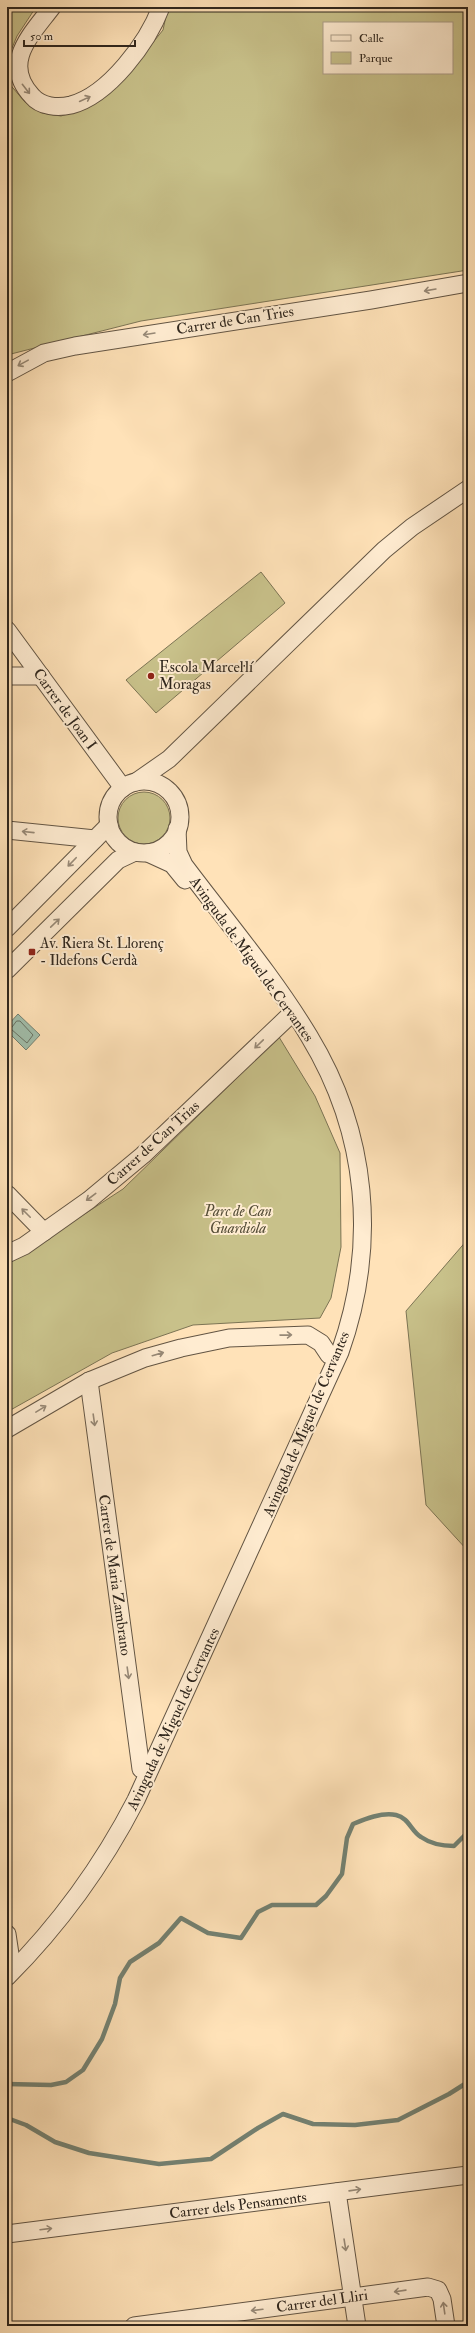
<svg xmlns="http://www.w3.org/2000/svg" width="475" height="2333" font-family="'IM FELL Double Pica',serif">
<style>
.green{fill:#c8c18a;stroke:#7c7454;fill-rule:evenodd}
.water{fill:#a1beab;stroke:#738172}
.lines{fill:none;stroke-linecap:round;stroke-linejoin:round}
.shore{stroke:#687264;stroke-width:1}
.stream{stroke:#738172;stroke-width:4.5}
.minor-casing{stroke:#635544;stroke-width:19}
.minor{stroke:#ffecd1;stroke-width:17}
.oneway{stroke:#978977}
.poi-dot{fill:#8f2418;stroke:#ffecd1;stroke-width:1.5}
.labels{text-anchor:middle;stroke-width:4;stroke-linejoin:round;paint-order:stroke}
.street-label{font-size:15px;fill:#2f261d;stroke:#ffecd1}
.poi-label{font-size:15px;fill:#2f261d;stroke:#ffecd1;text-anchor:start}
.park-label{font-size:15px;font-style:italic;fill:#554d38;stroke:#ffecd1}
</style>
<rect width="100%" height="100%" fill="#ffe2b8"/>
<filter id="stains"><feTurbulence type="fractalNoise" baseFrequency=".005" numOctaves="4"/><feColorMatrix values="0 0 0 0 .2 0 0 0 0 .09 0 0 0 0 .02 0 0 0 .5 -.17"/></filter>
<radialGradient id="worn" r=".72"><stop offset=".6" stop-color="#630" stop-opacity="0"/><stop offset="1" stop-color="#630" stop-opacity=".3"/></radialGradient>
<!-- green -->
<g class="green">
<polygon points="7,7 36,7 17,36 7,60"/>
<path d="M168 7H468V270L141 321 7 355V81L25 102 42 113 61 116 87 108 118 86 163 30ZM324 23H452V73H324Z"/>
<polygon points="261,572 285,603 156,713 126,680"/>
<circle cx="144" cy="818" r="26"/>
<polygon points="279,1037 315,1096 340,1153 341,1247 331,1298 320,1318 193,1325 112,1353 7,1412 7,1259 29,1250 123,1189"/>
<polygon points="468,1239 468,1551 426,1505 406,1311"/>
</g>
<!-- water -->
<polygon class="water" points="18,1014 40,1035 26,1050 7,1031 7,1026"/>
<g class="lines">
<!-- shore -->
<polygon class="shore" points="17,1021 20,1021 33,1035 27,1043 11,1029"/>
<!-- stream -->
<g class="stream">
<path d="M7 2084 51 2085 66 2082 83 2070 102 2039 115 2004 120 1978 130 1962 159 1943 181 1918 208 1933 241 1938 258 1912 272 1905H316L326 1896 342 1874 347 1838 353 1824C365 1819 382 1812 396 1815 409 1818 411 1831 421 1837 431 1844 443 1846 454 1846L468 1832"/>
<polyline points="7,2118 26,2125 55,2142 89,2153 159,2164 211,2159 258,2128 283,2114 313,2124 355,2125 398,2120 449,2094 468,2082"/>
</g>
<!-- minor casing -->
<g class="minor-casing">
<g id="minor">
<path d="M52 7C31 35 1 63 32 96 41 107 58 108 71 105 109 95 148 42 161 7"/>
<polyline points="7,373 44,353 75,346 371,300 468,283"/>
<polyline points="7,630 123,788"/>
<polyline points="7,676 41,676"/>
<circle cx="144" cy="817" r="36"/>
<polyline points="136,782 169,759 384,550 412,527 468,489"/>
<polyline points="7,830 95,839"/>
<polyline points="148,853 172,864 185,880"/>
<polyline points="7,928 109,825"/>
<polyline points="7,970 118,860 135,852"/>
<polyline points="7,1194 44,1232"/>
<polyline points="7,1254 24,1246 89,1200 143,1155 288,1017"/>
<polyline points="89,1381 141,1769"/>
<polyline points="7,1429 89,1381 145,1358 181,1348 229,1338 308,1335 321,1343 329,1355"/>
<polyline points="7,1934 11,1961"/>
<path d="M7 1977C59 1925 102 1866 136 1800L340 1352C378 1245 368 1133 309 1036 273 976 226 921 184 865L178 852 177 829"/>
<polyline points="337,2192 357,2326"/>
<polyline points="7,2234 468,2175"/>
<polyline points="134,2326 428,2287 438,2290 442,2299 446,2326"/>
</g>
</g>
<!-- minor -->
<use href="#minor" class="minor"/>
</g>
<!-- one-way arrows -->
<defs><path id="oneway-shaft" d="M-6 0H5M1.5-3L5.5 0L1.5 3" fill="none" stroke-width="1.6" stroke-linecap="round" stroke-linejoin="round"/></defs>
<g class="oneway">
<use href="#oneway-shaft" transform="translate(26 89) rotate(52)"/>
<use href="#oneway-shaft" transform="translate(85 99) rotate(-25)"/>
<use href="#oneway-shaft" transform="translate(430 290) rotate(170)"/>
<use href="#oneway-shaft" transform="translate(149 334) rotate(171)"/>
<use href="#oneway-shaft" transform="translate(23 363) rotate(151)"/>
<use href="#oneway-shaft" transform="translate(28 832) rotate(-174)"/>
<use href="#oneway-shaft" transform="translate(72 862) rotate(134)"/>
<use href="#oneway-shaft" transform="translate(55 923) rotate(-44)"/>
<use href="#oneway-shaft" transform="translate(259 1044) rotate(136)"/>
<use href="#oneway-shaft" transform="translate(91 1197) rotate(143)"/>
<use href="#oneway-shaft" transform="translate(26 1213) rotate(-135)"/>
<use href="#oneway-shaft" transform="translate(286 1335) rotate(-1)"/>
<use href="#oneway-shaft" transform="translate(158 1354) rotate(-16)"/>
<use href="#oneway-shaft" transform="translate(41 1409) rotate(-31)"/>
<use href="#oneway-shaft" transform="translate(94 1420) rotate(82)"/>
<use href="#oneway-shaft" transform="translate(128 1673) rotate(82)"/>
<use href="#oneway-shaft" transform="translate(355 2190) rotate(-8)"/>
<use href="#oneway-shaft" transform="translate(46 2229) rotate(-7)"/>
<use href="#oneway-shaft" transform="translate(345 2245) rotate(81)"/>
<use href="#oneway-shaft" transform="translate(400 2291) rotate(172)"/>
<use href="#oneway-shaft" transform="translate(444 2308) rotate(-98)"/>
<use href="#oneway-shaft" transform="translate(257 2310) rotate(173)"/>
</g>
<!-- markers -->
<g class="poi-dot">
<circle cx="151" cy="676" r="4"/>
<rect x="28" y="948" width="8" height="8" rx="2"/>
</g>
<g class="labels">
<!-- street labels -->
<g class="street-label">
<text transform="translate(235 320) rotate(-9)" y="5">Carrer de Can Tries</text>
<text transform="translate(65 709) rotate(54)" y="5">Carrer de Joan I</text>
<text transform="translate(252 959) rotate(54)" y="5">Avinguda de Miguel de Cervantes</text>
<text transform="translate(153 1143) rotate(-42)" y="5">Carrer de Can Trias</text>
<text transform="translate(306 1424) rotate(-67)" y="5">Avinguda de Miguel de Cervantes</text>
<text transform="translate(115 1575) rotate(82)" y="5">Carrer de Maria Zambrano</text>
<text transform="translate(173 1719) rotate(-65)" y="5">Avinguda de Miguel de Cervantes</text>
<text transform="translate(238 2205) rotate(-7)" y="5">Carrer dels Pensaments</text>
<text transform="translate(322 2301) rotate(-8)" y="5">Carrer del Lliri</text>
</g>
<!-- poi labels -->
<g class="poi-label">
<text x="159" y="672">Escola Marcel·lí<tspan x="159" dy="17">Moragas</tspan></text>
<text x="40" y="948">Av. Riera St. Llorenç<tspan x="40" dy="17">- Ildefons Cerdà</tspan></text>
</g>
<!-- park labels -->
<g class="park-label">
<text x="238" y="1216">Parc de Can<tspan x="238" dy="17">Guardiola</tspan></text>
</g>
</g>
<!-- margin -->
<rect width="475" height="2333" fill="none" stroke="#ffe2b8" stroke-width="24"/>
<rect x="8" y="8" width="459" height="2317" fill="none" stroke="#2f261d" stroke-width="2"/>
<rect x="12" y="12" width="451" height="2309" fill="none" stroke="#2f261d"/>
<!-- legend -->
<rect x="323" y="22" width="130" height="52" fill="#ffecd1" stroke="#ac9d89"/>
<rect x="331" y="35" width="20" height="6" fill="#ffecd1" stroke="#ac9d89"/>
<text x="359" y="42" font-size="12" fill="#2f261d">Calle</text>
<rect x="331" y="52" width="20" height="12" fill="#c8c18a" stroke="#ac9d89"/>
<text x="359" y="62" font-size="12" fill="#2f261d">Parque</text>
<!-- scale -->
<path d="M24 40v6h111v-6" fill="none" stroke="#2f261d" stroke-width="2"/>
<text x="30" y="40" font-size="12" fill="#2f261d" stroke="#ffecd1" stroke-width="3" paint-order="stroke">50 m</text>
<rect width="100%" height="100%" filter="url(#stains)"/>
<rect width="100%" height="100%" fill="url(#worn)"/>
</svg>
